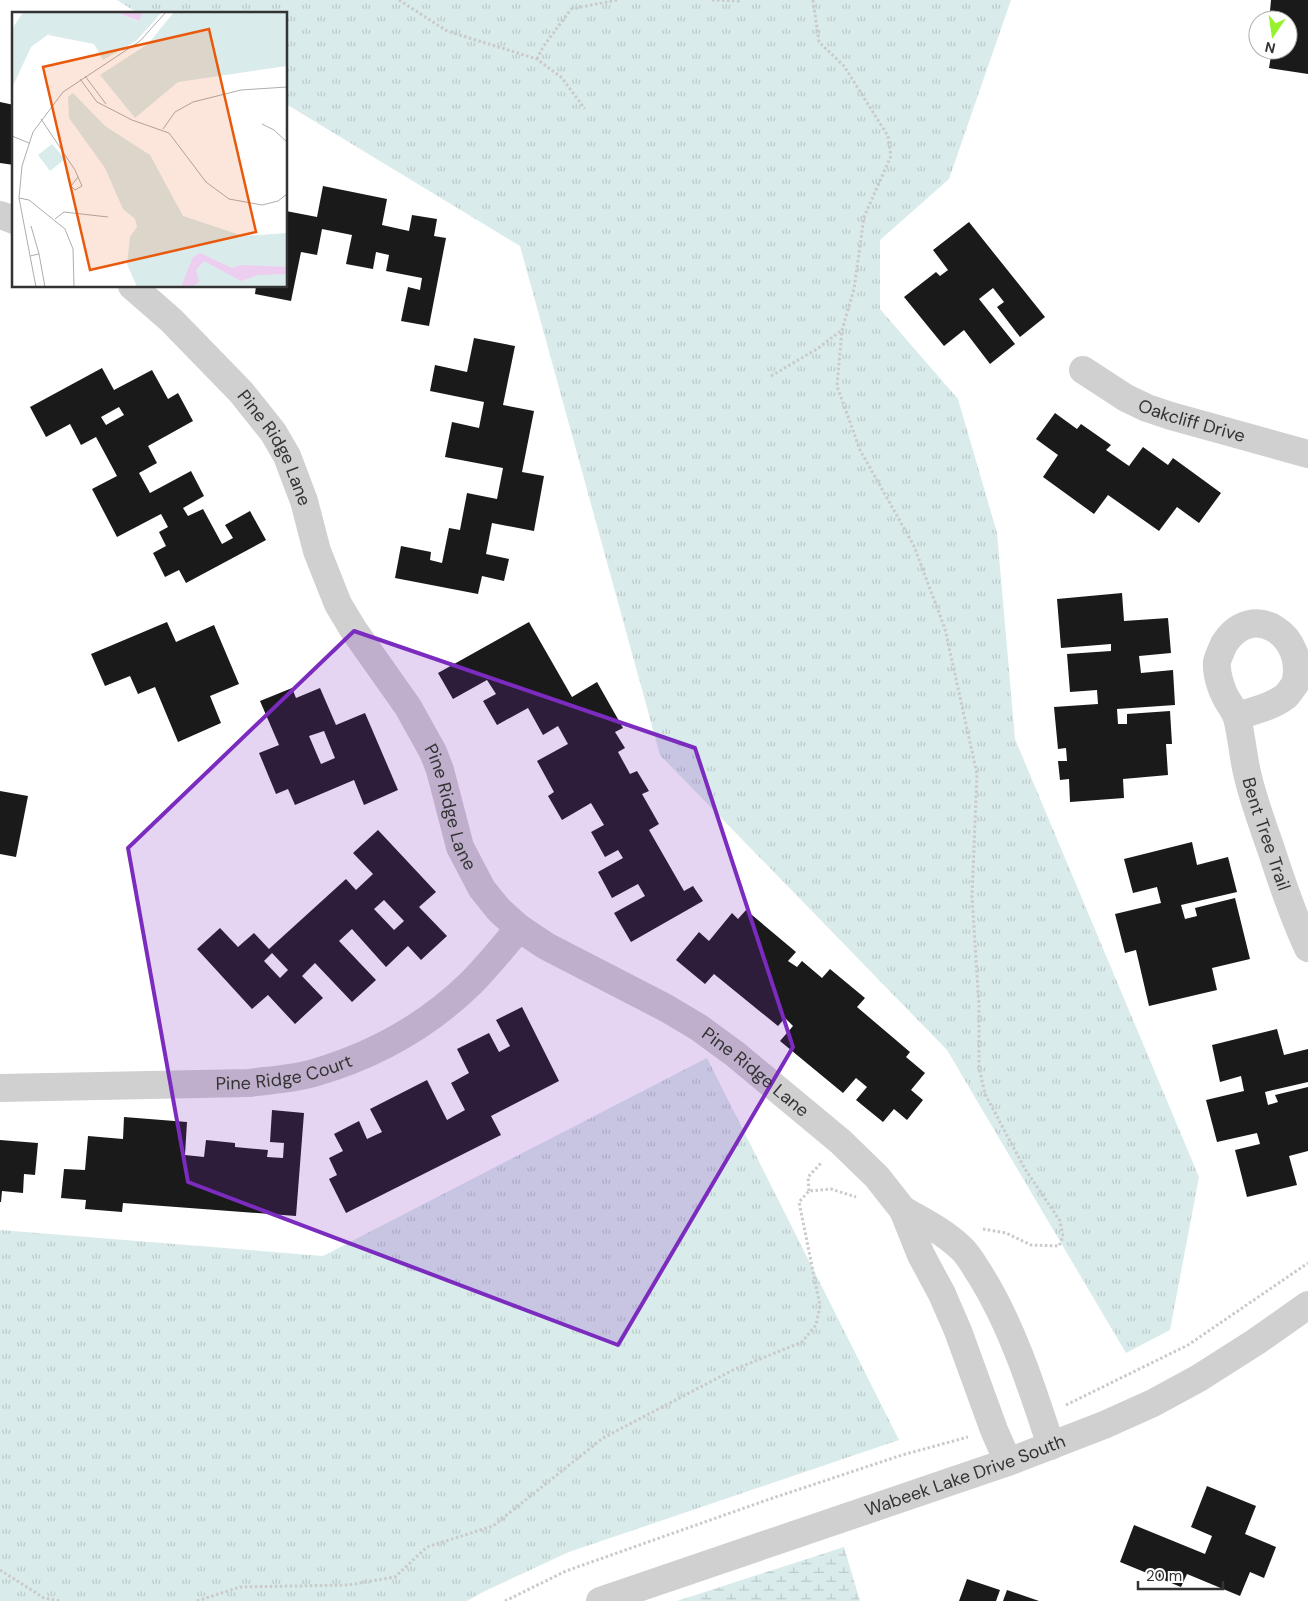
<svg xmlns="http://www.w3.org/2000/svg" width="1308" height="1601" font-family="'DM Sans',sans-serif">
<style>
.grass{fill:url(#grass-tufts)}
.wetland{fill:url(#wetland-marsh)}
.building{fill:#1a1a1a;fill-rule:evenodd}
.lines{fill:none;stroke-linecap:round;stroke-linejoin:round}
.path{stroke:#cacaca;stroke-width:3;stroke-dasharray:2.5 2.5;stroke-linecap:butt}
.minor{stroke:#d0d0d0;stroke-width:28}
.marked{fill:#7b2cbf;fill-opacity:0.2;stroke:#7b2cbf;stroke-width:4;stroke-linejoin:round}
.labels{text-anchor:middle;stroke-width:5;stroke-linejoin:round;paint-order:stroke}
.street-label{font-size:18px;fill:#333;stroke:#fff}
.inset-road{fill:none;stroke:#adadad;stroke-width:1}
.view{fill:#e8590c;fill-opacity:0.15;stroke:#e8590c;stroke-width:2.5}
.inset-edge{fill:none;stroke:#333;stroke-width:2.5}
</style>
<defs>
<pattern id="grass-tufts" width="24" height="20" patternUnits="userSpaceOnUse" patternTransform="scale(1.25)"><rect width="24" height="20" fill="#daebeb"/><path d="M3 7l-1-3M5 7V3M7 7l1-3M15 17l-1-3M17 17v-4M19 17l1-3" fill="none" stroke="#bccaca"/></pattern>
<pattern id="wetland-marsh" width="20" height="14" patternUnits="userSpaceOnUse" patternTransform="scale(1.25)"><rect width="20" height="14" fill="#daebeb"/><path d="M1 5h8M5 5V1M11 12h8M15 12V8" fill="none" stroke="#bccaca"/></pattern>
</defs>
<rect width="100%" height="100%" fill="#fff"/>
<!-- grass -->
<g class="grass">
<polygon points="117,0 1011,0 949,179 880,240 880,309 958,399 997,533 1015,739 1199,1177 1170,1330 1126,1353 947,1050 660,755 520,246 286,104 286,14 139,14"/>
<polygon points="707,1058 899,1440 569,1552 485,1591 467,1601 0,1601 0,1230 323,1256"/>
</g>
<!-- wetland -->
<polygon class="wetland" points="844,1547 860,1601 677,1601"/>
<!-- building -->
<g class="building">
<polygon points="1271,0 1308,0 1308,74 1269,68 1272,50 1288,50 1288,20 1277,20 1278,12 1270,11"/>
<polygon points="0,102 14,105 14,165 0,163"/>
<polygon points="323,186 387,199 382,225 409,231 412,215 437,219 434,236 446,238 429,326 401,321 408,287 420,290 422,278 386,271 389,255 376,252 373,269 346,264 352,235 322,229 317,255 301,252 291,301 255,294 256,286 286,286 286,211 317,217"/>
<polygon points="969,222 1045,317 1020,337 997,307 1004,302 993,288 979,299 1015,344 990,364 964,330 944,346 904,297 936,272 940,276 948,270 933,250"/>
<polygon points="474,338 515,346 503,405 534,411 522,472 544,476 534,531 492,523 486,554 509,559 504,581 482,576 478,594 395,578 401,546 431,552 430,560 442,563 449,528 460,530 467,493 497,499 503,468 445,457 452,422 479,428 484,402 430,391 435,365 467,372"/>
<path d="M102 368 114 390 152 370 168 399 178 393 193 421 148 446 157 463 139 473 150 493 191 471 204 496 183 508 188 516 203 509 222 544 233 538 225 525 250 511 266 540 186 583 179 570 165 577 153 553 166 546 159 532 168 527 161 514 117 537 92 489 117 476 96 437 81 445 70 424 46 437 30 407ZM119 407 124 415 106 425 101 417Z"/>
<polygon points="1055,413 1077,429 1081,424 1111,445 1106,450 1129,466 1143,447 1168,465 1173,458 1221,493 1199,523 1177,507 1159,531 1108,495 1094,514 1043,477 1058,455 1036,439"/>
<polygon points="1122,593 1124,621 1168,618 1171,653 1139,656 1141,673 1173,670 1175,705 1117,709 1118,724 1127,724 1127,714 1170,711 1172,744 1166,744 1168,775 1123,779 1124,798 1070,802 1069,779 1060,780 1058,761 1067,761 1066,748 1058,749 1054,707 1098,704 1097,690 1070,692 1067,654 1111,651 1111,644 1061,648 1057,599"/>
<polygon points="167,622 176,642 214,625 239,684 210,696 221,723 178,742 155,687 138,694 130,676 105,686 91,654"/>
<polygon points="529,622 572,697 597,682 623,728 615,732 625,748 618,752 630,774 637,771 649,791 642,794 659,824 649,830 684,891 693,886 703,901 631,942 614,913 645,896 638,884 612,898 598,872 623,858 618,850 605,857 591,832 604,825 591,803 562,820 548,796 554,792 537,761 568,744 558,726 543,735 528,708 497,725 483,701 496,694 487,680 453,699 438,673"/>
<path d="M292 688 296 698 320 688 336 725 365 713 398 790 364 805 354 780 295 805 288 789 276 794 259 753 279 745 260 701ZM324 731 335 758 321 764 309 736Z"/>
<polygon points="0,791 28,796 16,857 0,854"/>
<path d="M378 830 436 892 419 907 447 936 421 960 408 946 386 967 352 929 339 941 376 980 352 1002 315 963 302 976 323 998 295 1024 268 995 252 1009 197 949 220 928 238 947 254 933 269 949 346 879 356 890 373 874 353 853ZM384 900 404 921 394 930 374 909ZM272 953 288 970 280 978 264 961Z"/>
<polygon points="1192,842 1197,865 1228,857 1237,892 1181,905 1185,919 1197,916 1195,908 1235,898 1250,959 1212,968 1217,990 1149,1006 1136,950 1125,953 1115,914 1161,903 1157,887 1133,893 1124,859"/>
<polygon points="746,910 796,952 788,961 797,967 802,961 822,978 830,969 865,998 857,1007 910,1052 906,1057 925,1073 911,1090 923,1100 907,1120 894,1109 883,1122 856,1100 867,1087 856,1078 843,1093 780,1041 793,1026 785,1018 778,1026 714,974 705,984 676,960 699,932 709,941 732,913 738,919"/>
<polygon points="522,1007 559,1081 491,1116 501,1135 346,1213 329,1179 337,1175 329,1158 343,1151 334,1134 359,1121 367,1139 382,1132 370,1109 427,1080 447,1120 465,1110 451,1083 469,1073 457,1049 489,1033 499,1052 510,1046 496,1020"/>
<polygon points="1277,1029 1284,1055 1308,1049 1308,1082 1265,1092 1268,1105 1278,1102 1275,1095 1308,1087 1308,1151 1289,1156 1297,1185 1247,1197 1235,1150 1260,1144 1257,1133 1217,1142 1206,1100 1244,1091 1241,1076 1220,1082 1212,1045"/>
<polygon points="272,1110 304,1113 296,1216 123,1203 122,1212 85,1209 86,1200 61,1198 64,1169 85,1170 88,1136 123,1139 124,1117 187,1122 185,1155 204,1157 206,1140 235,1143 235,1147 268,1150 267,1157 283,1158 284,1143 270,1142"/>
<polygon points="0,1140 38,1143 35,1175 24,1174 23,1193 2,1191 1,1202 0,1202"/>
<polygon points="1207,1486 1256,1506 1245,1534 1276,1547 1264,1578 1250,1572 1240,1596 1187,1574 1181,1587 1120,1562 1134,1525 1205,1554 1212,1536 1191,1527"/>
<polygon points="967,1579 1000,1590 996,1601 959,1601"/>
<polygon points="1007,1590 1039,1601 1003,1601"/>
</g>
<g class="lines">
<!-- path -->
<g class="path">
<polyline points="399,0 447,31 537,59 562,78 585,109"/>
<polyline points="712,0 738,1 740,0"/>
<polyline points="813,0 819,42 844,66 888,136 891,156 864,217 854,289 842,330 837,386 860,450 914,546 945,629 977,774 972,896 979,1006 979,1067 985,1094 1025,1169 1060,1221 1063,1236 1059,1246 1031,1245 1006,1233 983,1229"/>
<polyline points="537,59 543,47 571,9 617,0"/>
<polyline points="771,376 817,349 842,330"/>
<polyline points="809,1191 808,1177 822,1162"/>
<polyline points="1066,1405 1188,1345 1308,1263"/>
<polyline points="0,1570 44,1598 60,1601"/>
<polyline points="197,1601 240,1587 348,1585 395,1577 427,1547 493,1526 603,1438 733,1370 802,1342 816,1325 820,1306 799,1202 809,1191 831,1189 856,1197"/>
<polyline points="505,1601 566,1571 767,1500 902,1455 968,1437"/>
</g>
<!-- minor -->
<g class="minor">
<polyline points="0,215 14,220"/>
<path id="s1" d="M132 286 171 320 241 392 273 432 287 456 304 501 317 551 338 604 353 629 408 707 433 752 440 770 460 847 482 889 499 910 519 928 546 946 666 1008 698 1027 735 1054 841 1142 877 1177 903 1210 921 1255 942 1294 958 1331 994 1430 1008 1462"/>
<path id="s2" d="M1083 370 1126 398 1147 408 1171 416 1308 454"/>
<path id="s3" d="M1237 716C1253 711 1272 707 1286 696 1289 693 1292 688 1295 684 1308 637 1253 598 1224 644 1222 649 1218 657 1217 662 1216 673 1221 689 1226 698 1230 705 1235 711 1237 718 1242 737 1243 758 1248 777 1254 802 1263 826 1271 849 1282 883 1293 916 1308 948"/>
<path id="s4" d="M0 1088 248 1083C271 1080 295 1079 317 1072 374 1055 428 1025 471 983 488 966 504 946 519 928"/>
<path d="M903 1210C923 1221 944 1232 961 1248 969 1255 975 1267 981 1276 1013 1328 1032 1388 1051 1446"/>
<path id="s5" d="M600 1601 1008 1462 1104 1425 1153 1403 1199 1378 1257 1341 1308 1305"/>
</g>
</g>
<!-- marked area -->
<path class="marked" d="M354 631 695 748 793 1047 618 1345 188 1182 128 848Z"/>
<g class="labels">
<!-- street labels -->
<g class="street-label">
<text dy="6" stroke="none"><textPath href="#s2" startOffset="121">Oakcliff Drive</textPath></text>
<text dy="6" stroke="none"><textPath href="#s1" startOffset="218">Pine Ridge Lane</textPath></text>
<text dy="6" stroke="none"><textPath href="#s1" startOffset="622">Pine Ridge Lane</textPath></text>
<text dy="6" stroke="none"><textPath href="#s3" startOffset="390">Bent Tree Trail</textPath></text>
<text dy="6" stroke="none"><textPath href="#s4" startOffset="285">Pine Ridge Court</textPath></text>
<text dy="6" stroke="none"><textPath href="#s1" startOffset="1042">Pine Ridge Lane</textPath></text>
<text dy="6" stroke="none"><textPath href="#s5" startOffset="386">Wabeek Lake Drive South</textPath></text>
</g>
</g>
<!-- overview -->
<g transform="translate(12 12)">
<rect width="275" height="275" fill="#fff"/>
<path d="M11 0H67L19 35 0 76V17ZM162 0H275V54L166 70 123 106 88 63 136 32ZM61 81 93 114 138 143 171 204 231 224 275 221V275H125L115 252 118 225 125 215 123 207 111 197 93 156 57 106 56 85ZM40 132 53 147 38 159 26 143Z" fill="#daebeb"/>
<path d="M61 0H103L126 9 131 0H150L124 29 91 48 82 32 36 23ZM192 249 229 269 245 263H248L247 266 233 271 231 275H213L207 266 204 275H180L188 267 184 259Z" fill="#daebeb"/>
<path d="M103 0H131L127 9ZM188 241 220 256 229 253 275 255V262L245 263 229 269 192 249 184 258 187 270 180 275H169L181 245Z" fill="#edcdf0"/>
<path class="inset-road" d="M73 64 94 92M68 67 85 90 120 108 157 121 194 170 217 187 250 193 266 189 275 182M29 107 63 158 66 165 59 174 63 178 70 174 66 165M250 112 262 118 275 130M151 117 163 100 181 90 229 78 275 75M0 124 17 131M7 186 17 188 53 217 61 237 62 275M43 207 52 200 96 205M27 242 33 275M18 244 27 242 19 214M24 275 7 186 10 154 21 120 51 80 128 29 154 0"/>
<path class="view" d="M197 17 244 220 78 258 31 55Z"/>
<rect width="275" height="275" class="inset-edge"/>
</g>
<!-- north arrow -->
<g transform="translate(1273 35) rotate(193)"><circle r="24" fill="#ffffff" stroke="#adadad"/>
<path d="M0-4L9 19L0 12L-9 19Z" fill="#97f22d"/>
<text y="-8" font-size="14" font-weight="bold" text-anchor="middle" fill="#333333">N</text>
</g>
<!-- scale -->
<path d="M1138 1581v8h85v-8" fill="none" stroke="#333333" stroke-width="2.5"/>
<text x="1146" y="1581" font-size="15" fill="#333333" stroke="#ffffff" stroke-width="4" paint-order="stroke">20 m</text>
</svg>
